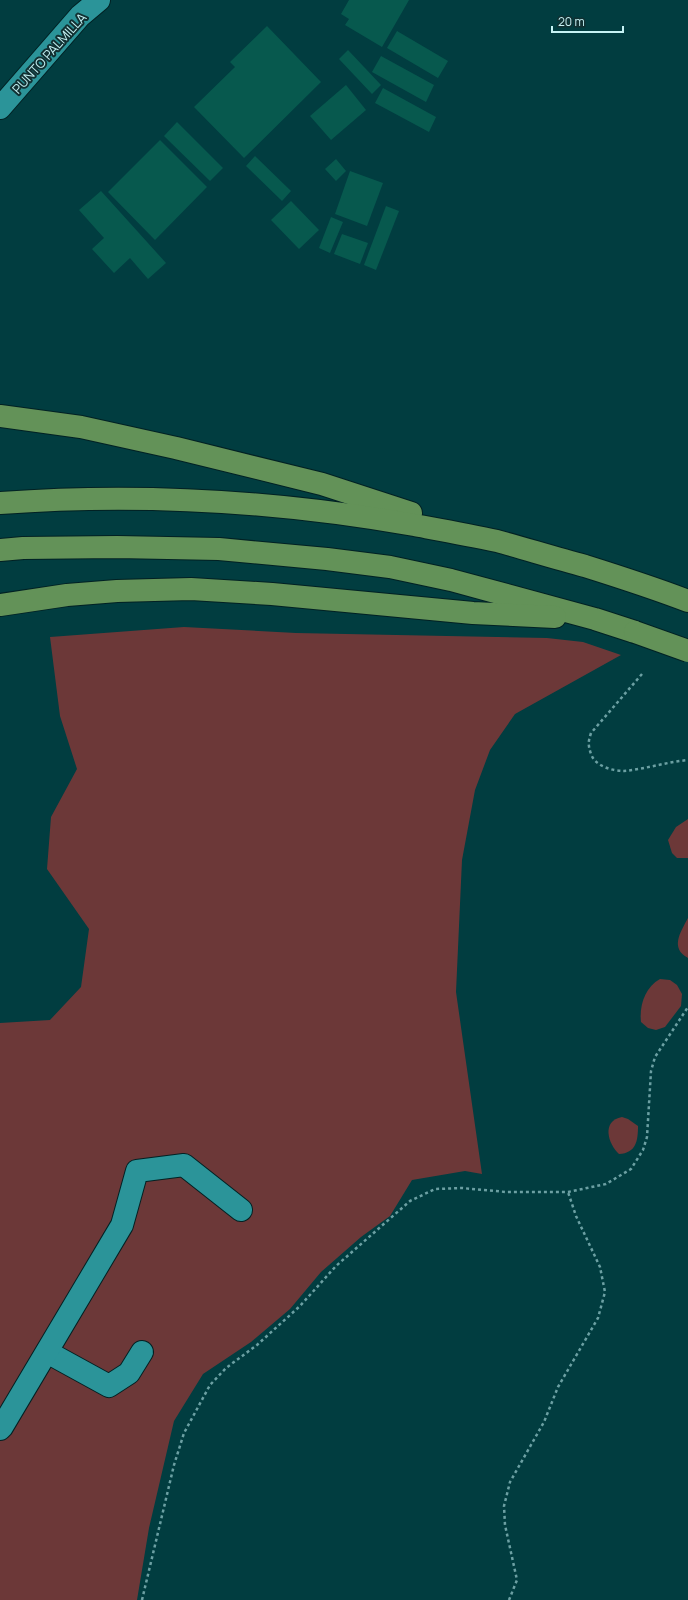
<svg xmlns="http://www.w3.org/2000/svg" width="688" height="1600" font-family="Manrope,sans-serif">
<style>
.green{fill:#6c3838}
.building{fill:#07594e}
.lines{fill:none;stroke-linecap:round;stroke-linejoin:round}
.minor-casing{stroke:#022123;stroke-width:24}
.highway-casing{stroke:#022123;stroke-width:24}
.path{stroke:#6ca0a3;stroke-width:2.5;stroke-dasharray:3 3;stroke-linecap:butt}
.minor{stroke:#2b9499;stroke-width:22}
.highway{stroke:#639258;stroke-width:22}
.highway-bridge-casing{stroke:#022123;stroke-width:24;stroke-linecap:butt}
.highway-bridge{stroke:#639258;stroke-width:22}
.labels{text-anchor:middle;stroke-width:4;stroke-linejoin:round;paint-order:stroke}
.street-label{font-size:13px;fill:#c6f3f5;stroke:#113032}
</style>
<rect width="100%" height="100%" fill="#013d40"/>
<!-- green -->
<g class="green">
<polygon points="184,627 296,633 547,638 583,642 621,655 515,714 490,750 475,790 462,860 456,992 482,1174 465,1171 412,1180 390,1216 361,1237 321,1272 290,1309 251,1342 203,1374 174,1421 149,1528 137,1600 0,1600 0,1023 50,1020 81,987 89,929 47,869 51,817 77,769 60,716 50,637"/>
<polygon points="688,819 688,858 677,858 672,853 668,840 676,827"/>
<path d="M688 918V958C670 948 680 933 688 918Z"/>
<path d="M660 979 670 980 677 985 682 994 681 1006 665 1027 656 1030 648 1028 641 1022C639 1006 645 987 660 979Z"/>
<path d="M622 1117 628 1119 638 1126C638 1141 636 1153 619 1154 608 1144 601 1121 622 1117Z"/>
</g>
<!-- building -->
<g class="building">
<polygon points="349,0 409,0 382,47 345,25 349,19 341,14"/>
<polygon points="267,26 321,82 244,158 194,107 235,67 230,62"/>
<polygon points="397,31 448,61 438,78 387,48"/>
<polygon points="348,50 381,85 372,94 339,59"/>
<polygon points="381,56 434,85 426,102 372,72"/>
<polygon points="346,85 366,110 331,140 310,116"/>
<polygon points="383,88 436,117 429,132 375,103"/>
<polygon points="177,122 223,168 210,181 164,136"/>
<polygon points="160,140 207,187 155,240 108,192"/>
<polygon points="255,156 291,191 282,201 246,166"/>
<polygon points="336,159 346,171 336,181 325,169"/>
<polygon points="350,171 383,183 367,226 335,214"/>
<polygon points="101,191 166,263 148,279 130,258 114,273 92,249 104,238 79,210"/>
<polygon points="291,201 319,230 299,249 271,220"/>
<polygon points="386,206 399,211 376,270 364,265"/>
<polygon points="331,217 343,222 330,253 319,248"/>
<polygon points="342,234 368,243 360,264 334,254"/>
</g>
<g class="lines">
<!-- minor casing -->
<g class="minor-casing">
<g id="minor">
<polyline points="0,108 80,16 99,0"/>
<polyline points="47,1352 109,1386 129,1373 142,1352"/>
<polyline points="0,1429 2,1427 122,1225 137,1171 184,1165 241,1210"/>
</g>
</g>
<!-- highway casing -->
<g class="highway-casing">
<g id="highway">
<polyline points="0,416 81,427 176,448 322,484 411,513"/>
<path d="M0 503C137 493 278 501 414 525 441 530 469 535 497 541 526 549 555 558 585 566 620 577 654 588 688 601"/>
<polyline points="0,550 23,548 117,547 219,549 327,559 390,567 451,580 595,619 635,632"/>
<polyline points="0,605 67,595 117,591 191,589 272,594 473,613 555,617"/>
</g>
</g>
<!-- path -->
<g class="path">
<path d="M642 674 591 733C588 742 588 745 591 754 595 766 612 771 624 771 645 769 667 762 688 760"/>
<polyline points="142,1600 174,1465 184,1433 210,1385 226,1368 257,1345 300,1306 336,1266 410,1201 435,1189 462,1188 506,1192 568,1192 606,1184 631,1169 643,1150 647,1137 651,1071 655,1057 688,1007"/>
<polyline points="509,1600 517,1580 505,1525 504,1506 510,1482 544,1422 558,1387 598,1318 605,1292 600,1267 576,1216 568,1192"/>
</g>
<!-- minor -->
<use href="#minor" class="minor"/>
<!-- highway -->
<use href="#highway" class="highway"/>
<!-- highway-bridge casing -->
<g class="highway-bridge-casing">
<polyline id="highway-bridge" points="635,632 688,651"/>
</g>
<!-- highway-bridge -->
<use href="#highway-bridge" class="highway-bridge"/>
</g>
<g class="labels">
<!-- street labels -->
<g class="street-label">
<text transform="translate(49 53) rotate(-48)" y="5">PUNTO PALMILLA</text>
</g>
</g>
<!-- scale -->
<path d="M552 26v6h71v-6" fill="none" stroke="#c6f3f5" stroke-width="2"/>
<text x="558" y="26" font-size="12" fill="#c6f3f5" stroke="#113032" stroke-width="3" paint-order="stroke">20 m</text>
</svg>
